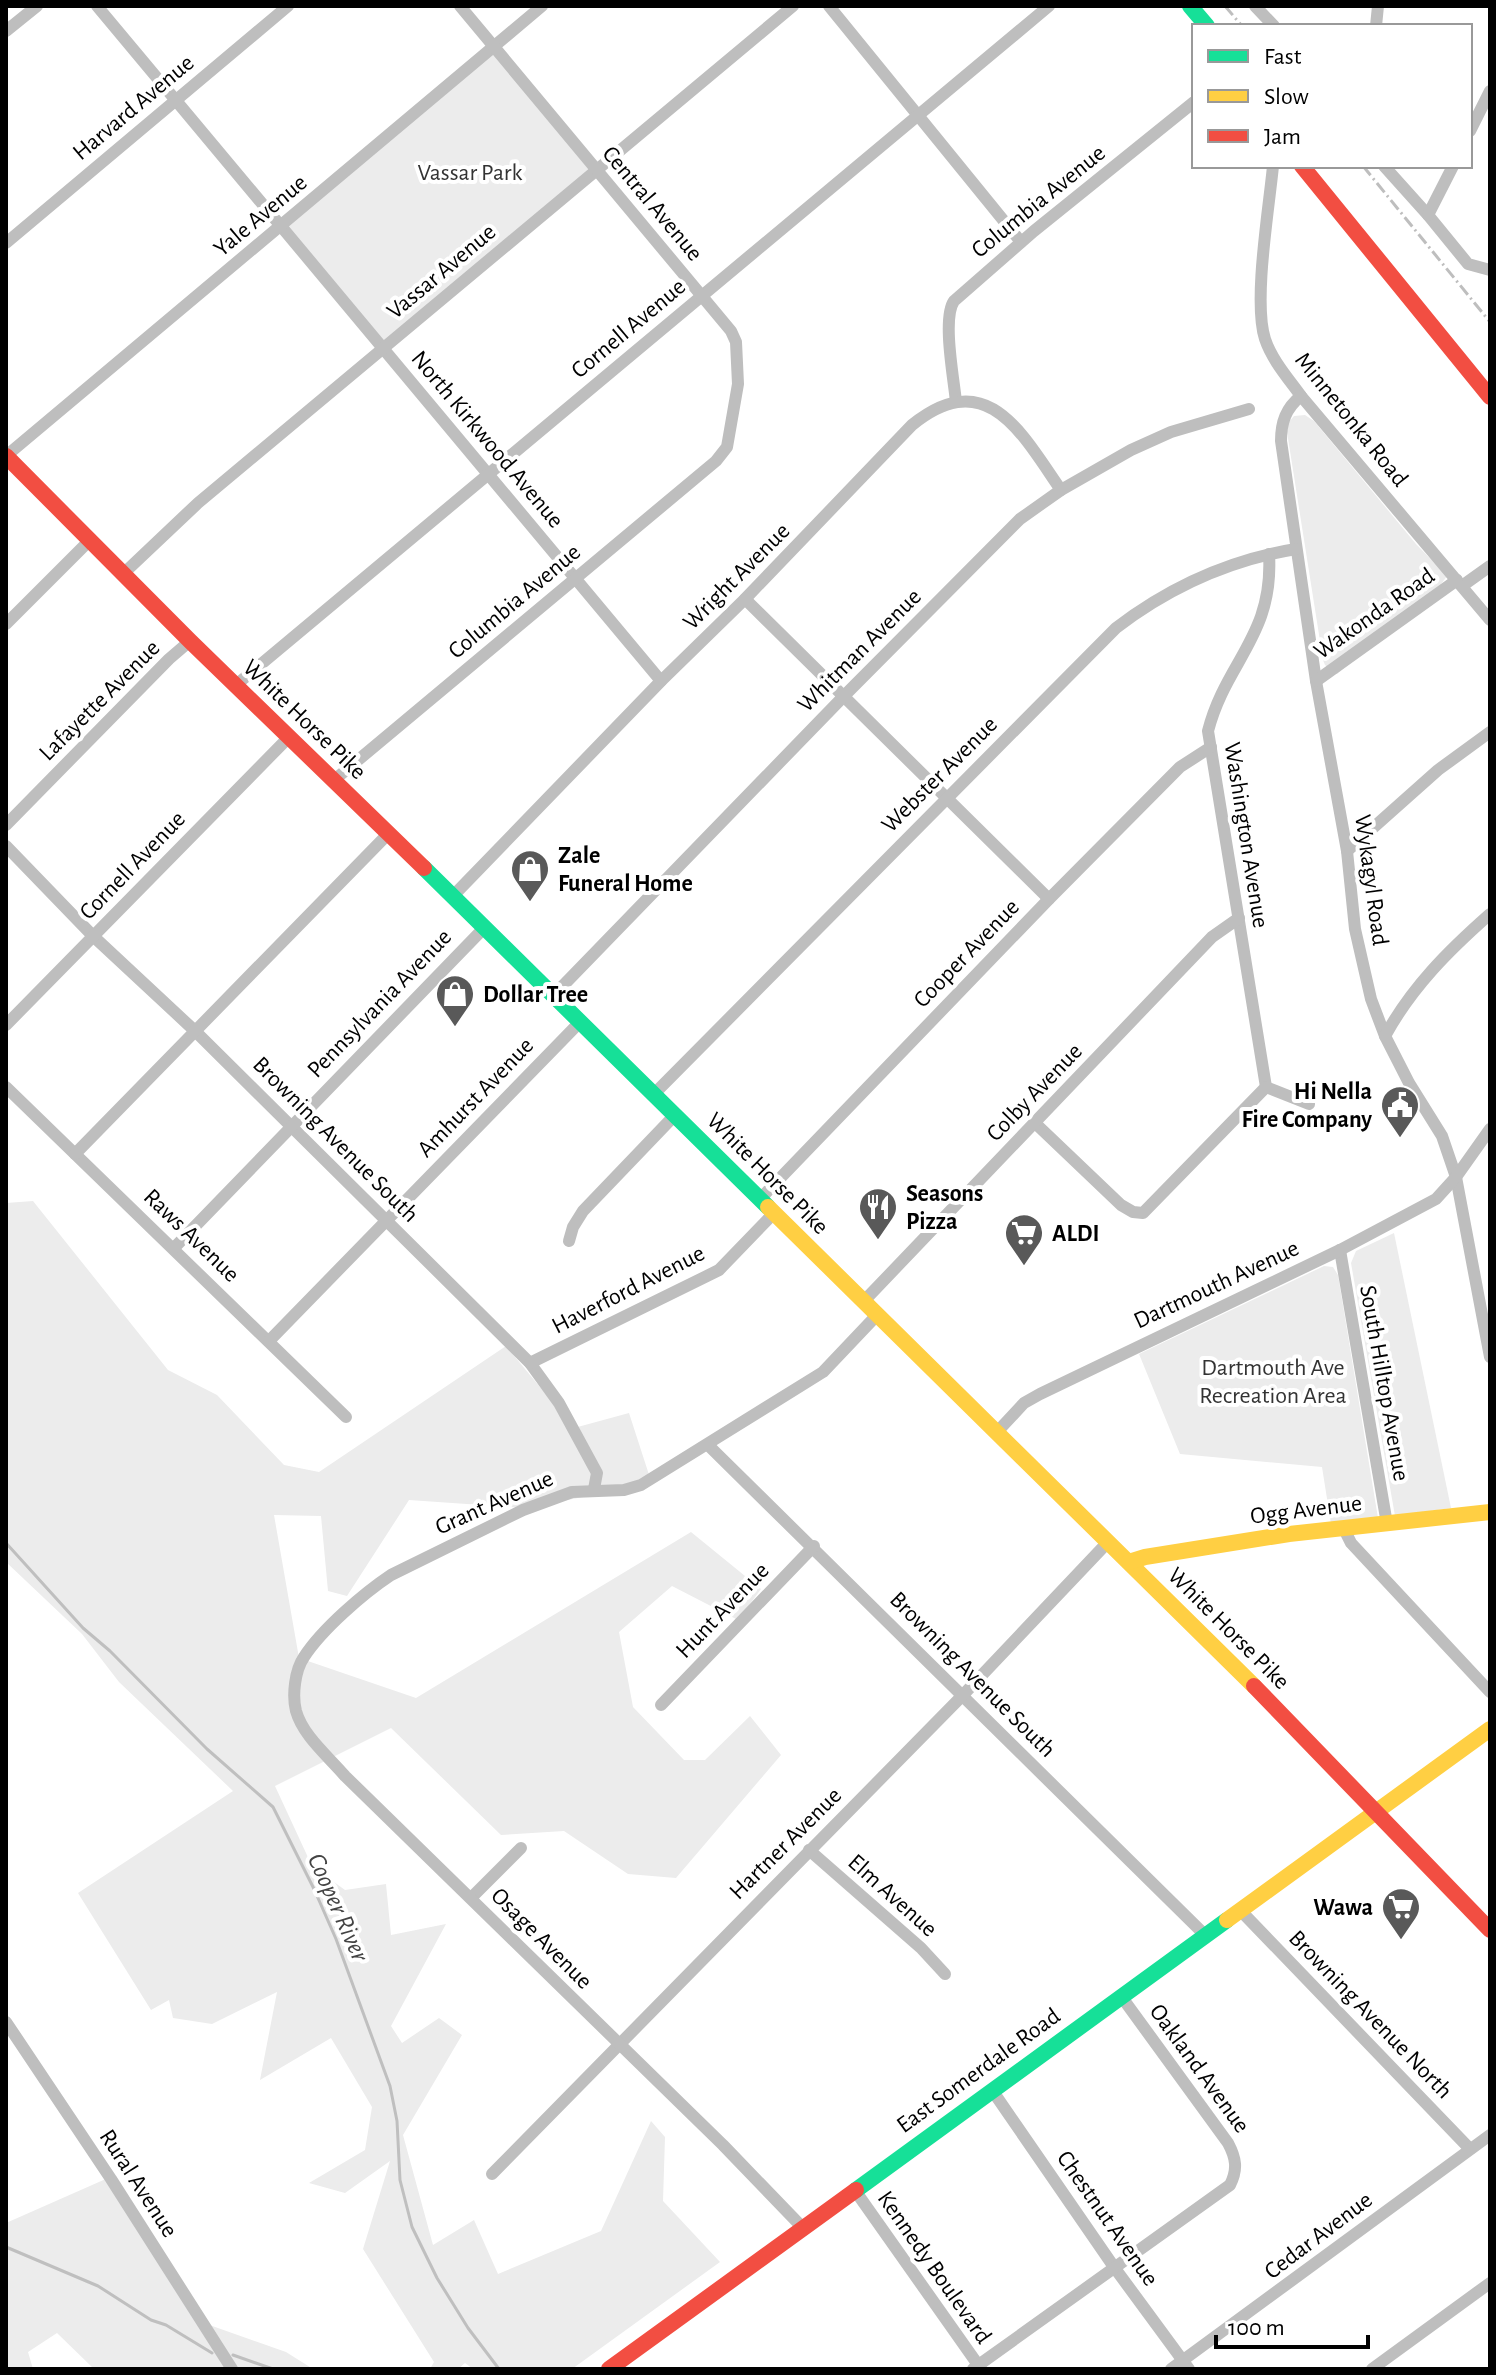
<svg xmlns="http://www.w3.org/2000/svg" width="1496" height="2375" font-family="'Alegreya Sans',sans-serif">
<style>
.green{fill:#ececec}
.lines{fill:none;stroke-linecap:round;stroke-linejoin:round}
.stream{stroke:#bfbfbf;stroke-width:3}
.street{stroke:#bebebe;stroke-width:12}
.fast{stroke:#16e098;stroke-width:16}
.slow{stroke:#ffcf43;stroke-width:16}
.jam{stroke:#f24e42;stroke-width:16}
.rail{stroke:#bebebe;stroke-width:3;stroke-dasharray:12 4 2 4;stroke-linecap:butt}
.labels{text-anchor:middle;stroke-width:8;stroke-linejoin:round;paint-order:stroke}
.street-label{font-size:24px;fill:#000;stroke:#fff}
.park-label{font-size:24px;fill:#333;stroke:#fff}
.poi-label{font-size:24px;font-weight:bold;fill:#000;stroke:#fff;text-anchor:start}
.water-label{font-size:26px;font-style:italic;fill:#444;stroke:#fff}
</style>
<rect width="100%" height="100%" fill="#fff"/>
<!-- green -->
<g class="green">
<polygon points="494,47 597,169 382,349 280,227"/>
<polygon points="1305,415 1314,421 1416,544 1447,576 1439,587 1337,674 1325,665 1323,660 1287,432 1289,422 1294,416"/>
<polygon points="33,1201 168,1370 217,1395 284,1465 319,1472 506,1346 574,1428 629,1413 652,1484 525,1508 409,1500 347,1596 328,1591 321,1516 274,1515 299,1658 416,1698 691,1532 761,1589 738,1620 672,1586 619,1632 633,1707 684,1760 705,1760 750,1716 781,1755 676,1878 628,1874 564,1831 501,1835 391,1728 275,1786 312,1866 345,1890 386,1884 391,1935 446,1924 391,2026 402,2043 439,2018 462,2035 403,2135 433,2245 474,2220 498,2274 601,2231 651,2121 665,2137 663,2201 720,2262 572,2369 473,2369 465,2363 458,2369 430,2369 434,2362 363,2249 390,2161 345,2193 309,2183 365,2150 372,2107 331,2038 260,2080 277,1992 212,2024 173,2018 169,2000 151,2010 78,1893 233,1791 119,1682 82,1634 6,1562 6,1203"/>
<polygon points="1394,1233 1451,1508 1395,1516 1351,1263 1356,1251"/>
<polygon points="1324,1266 1333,1267 1338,1275 1378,1518 1331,1524 1322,1467 1180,1454 1139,1354"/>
<polygon points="108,2178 201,2322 286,2352 313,2369 94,2369 57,2333 28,2352 33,2369 6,2369 6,2223"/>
</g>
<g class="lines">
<!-- stream -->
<g class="stream">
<polyline points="6,1543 83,1628 110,1651 207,1749 273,1807 314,1889 336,1939 390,2086 397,2121 400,2180 412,2227 437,2278 468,2328 499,2369"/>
<polyline points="6,2247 98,2286 151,2320 166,2325 212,2353"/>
<polyline points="233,2355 273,2369"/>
</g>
<!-- street -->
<g class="street">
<polyline points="97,6 661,681"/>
<polyline points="829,6 1021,242"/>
<polyline points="1255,6 1274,26"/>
<polyline points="1376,26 1378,6"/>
<polyline points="6,31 37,6"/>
<polyline points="1470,131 1490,91"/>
<path d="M1273 166C1269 208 1253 302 1265 339 1272 360 1288 378 1301 396L1490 620"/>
<polyline points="1384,166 1428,215 1468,264 1490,270"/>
<polyline points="1428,215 1453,166"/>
<polyline points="6,243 288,6"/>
<path d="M1301 396C1286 408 1281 422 1281 441L1316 681 1347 851 1355 929 1371 999 1385 1036 1409 1083 1442 1136 1456 1177 1490 1357"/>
<path d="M956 402C954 380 942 318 954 301L1034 231 1194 102"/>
<polyline points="6,456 542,6"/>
<polyline points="123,574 198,503 793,6"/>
<polyline points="1462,586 1490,566"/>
<polyline points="745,599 1049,899"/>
<polyline points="6,624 90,540"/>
<polyline points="1316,681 1457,580"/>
<polyline points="236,685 1049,6"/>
<polyline points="333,781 716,461 727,447 738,384 736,342 731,331 460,6"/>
<polyline points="6,825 169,659 190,641"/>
<polyline points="6,846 93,936 195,1031 530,1363 559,1403 597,1473 594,1489"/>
<polyline points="1347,851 1438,770 1490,732"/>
<path d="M452 897 661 681 745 599 912 425C987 364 1022 434 1061 490"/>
<polyline points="552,997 844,696 1020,519 1061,490 1131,450 1171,432 1249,409"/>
<polyline points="6,1025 290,736"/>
<path d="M1385 1036C1412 987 1448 951 1490 914"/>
<polyline points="6,1087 346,1417"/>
<path d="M1266 1087 1208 731C1226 661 1274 636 1269 554"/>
<polyline points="1266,1087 1309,1104"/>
<path d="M654 1094 1116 628C1171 586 1229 560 1296 549"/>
<polyline points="1035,1123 1121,1205 1133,1212 1143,1213 1266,1087"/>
<polyline points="75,1154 388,834"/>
<polyline points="760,1199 1049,899 1180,767 1211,747"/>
<polyline points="569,1241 573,1227 583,1211 675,1115"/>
<polyline points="174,1248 484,928"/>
<polyline points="1340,1250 1387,1524"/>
<polyline points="864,1301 1212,937 1239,918"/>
<polyline points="269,1341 580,1022"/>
<polyline points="530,1363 719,1270 774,1213"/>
<polyline points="997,1432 1024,1403 1040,1394 1340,1250 1436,1199 1456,1177 1490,1129"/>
<polyline points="708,1445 1205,1935"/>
<polyline points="1343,1527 1351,1543 1490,1692"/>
<polyline points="661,1705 814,1546"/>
<polyline points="809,1850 921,1948 945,1974"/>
<polyline points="471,1898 521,1848"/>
<polyline points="1240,1910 1470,2149"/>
<polyline points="6,2022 111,2179 232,2369"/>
<polyline points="992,2090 1114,2267 1189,2369"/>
<polyline points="492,2174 963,1695 1108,1542"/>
<polyline points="854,2189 981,2369"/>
<path d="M802 2227 723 2145 345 1776C328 1756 303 1736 296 1711 292 1695 295 1670 304 1657 322 1629 364 1593 391 1575L523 1510 572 1492 624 1490 641 1485 823 1372 878 1314"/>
<path d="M973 2369 1230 2185C1238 2169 1236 2158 1228 2143L1121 1996"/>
<polyline points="1171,2369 1490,2135"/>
<polyline points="1372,2369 1490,2283"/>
</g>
<!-- fast -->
<g class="fast">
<polyline points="1190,6 1207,26"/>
<polyline points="424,868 768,1207"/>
<polyline points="856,2190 1227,1920"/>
</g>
<!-- slow -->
<g class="slow">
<polyline points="768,1207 1254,1686"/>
<polyline points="1129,1562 1145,1557 1289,1534 1490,1512"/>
<polyline points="1227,1920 1490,1729"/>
</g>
<!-- jam -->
<g class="jam">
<polyline points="1302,166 1490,397"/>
<polyline points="6,456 190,641 424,868"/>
<polyline points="1254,1686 1490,1930"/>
<polyline points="609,2369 856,2190"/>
</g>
<!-- rail -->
<g class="rail">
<polyline points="1225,6 1242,26"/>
<polyline points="1363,166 1490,322"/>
</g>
</g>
<!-- icons -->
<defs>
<g id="shop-pin" transform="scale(2)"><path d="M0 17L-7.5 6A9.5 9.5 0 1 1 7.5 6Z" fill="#595959" stroke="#fff"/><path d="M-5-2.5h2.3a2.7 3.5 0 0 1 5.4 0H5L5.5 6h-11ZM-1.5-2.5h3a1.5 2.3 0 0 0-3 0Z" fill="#fff"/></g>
<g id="civic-pin" transform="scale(2)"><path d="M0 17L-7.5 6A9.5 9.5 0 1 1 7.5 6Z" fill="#595959" stroke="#fff"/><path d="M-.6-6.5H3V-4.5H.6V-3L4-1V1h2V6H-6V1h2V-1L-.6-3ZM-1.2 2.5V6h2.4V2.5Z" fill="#fff"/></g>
<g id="restaurant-pin" transform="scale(2)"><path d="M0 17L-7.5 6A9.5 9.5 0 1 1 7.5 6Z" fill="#595959" stroke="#fff"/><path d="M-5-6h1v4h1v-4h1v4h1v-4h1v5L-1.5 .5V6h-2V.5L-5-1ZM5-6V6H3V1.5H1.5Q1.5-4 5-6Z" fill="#fff"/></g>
<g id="supermarket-pin" transform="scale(2)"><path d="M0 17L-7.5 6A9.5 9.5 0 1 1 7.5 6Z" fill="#595959" stroke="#fff"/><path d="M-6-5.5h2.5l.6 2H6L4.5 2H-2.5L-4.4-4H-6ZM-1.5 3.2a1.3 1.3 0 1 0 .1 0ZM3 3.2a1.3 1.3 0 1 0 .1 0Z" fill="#fff"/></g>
</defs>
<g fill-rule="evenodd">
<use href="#shop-pin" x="530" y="869"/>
<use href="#shop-pin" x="455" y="994"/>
<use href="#civic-pin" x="1400" y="1105"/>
<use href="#restaurant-pin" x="878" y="1207"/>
<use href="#supermarket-pin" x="1024" y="1233"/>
<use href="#supermarket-pin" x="1401" y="1907"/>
</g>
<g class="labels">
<!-- street labels -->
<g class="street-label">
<text transform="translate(133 107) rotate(-40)" y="8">Harvard Avenue</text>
<text transform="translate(1038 201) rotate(-39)" y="8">Columbia Avenue</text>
<text transform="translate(653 203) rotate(50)" y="8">Central Avenue</text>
<text transform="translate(260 215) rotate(-40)" y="8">Yale Avenue</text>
<text transform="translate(441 271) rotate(-40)" y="8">Vassar Avenue</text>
<text transform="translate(628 328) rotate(-40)" y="8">Cornell Avenue</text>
<text transform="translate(1352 419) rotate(51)" y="8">Minnetonka Road</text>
<text transform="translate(488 439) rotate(50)" y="8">North Kirkwood Avenue</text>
<text transform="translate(736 576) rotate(-45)" y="8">Wright Avenue</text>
<text transform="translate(514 601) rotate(-40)" y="8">Columbia Avenue</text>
<text transform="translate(1374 613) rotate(-35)" y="8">Wakonda Road</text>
<text transform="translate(859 650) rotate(-45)" y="8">Whitman Avenue</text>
<text transform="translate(99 700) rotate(-45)" y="8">Lafayette Avenue</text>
<text transform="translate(305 719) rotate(44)" y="8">White Horse Pike</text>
<text transform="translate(939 774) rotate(-45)" y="8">Webster Avenue</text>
<text transform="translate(1247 835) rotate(81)" y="8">Washington Avenue</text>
<text transform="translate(132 865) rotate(-46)" y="8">Cornell Avenue</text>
<text transform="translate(1372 880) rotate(82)" y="8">Wykagyl Road</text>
<text transform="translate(966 953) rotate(-46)" y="8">Cooper Avenue</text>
<text transform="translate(379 1003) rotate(-46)" y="8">Pennsylvania Avenue</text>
<text transform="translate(1034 1092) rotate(-46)" y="8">Colby Avenue</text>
<text transform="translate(475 1097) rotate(-46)" y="8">Amhurst Avenue</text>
<text transform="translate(336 1139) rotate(45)" y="8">Browning Avenue South</text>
<text transform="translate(768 1173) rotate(45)" y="8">White Horse Pike</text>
<text transform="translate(192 1235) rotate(44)" y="8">Raws Avenue</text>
<text transform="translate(1216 1284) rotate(-25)" y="8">Dartmouth Avenue</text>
<text transform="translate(628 1289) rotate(-27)" y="8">Haverford Avenue</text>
<text transform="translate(1385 1383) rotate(80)" y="8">South Hilltop Avenue</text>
<text transform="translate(494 1502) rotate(-24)" y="8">Grant Avenue</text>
<text transform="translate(1306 1509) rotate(-7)" y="8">Ogg Avenue</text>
<text transform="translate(722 1610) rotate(-46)" y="8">Hunt Avenue</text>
<text transform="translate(1229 1628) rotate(45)" y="8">White Horse Pike</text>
<text transform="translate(973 1674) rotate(45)" y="8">Browning Avenue South</text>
<text transform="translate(785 1843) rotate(-45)" y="8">Hartner Avenue</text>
<text transform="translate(893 1895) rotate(42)" y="8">Elm Avenue</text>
<text transform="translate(542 1938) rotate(45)" y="8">Osage Avenue</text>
<text transform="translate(1371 2014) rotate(46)" y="8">Browning Avenue North</text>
<text transform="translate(1200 2068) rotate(54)" y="8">Oakland Avenue</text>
<text transform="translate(978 2070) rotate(-36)" y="8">East Somerdale Road</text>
<text transform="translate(139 2183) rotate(57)" y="8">Rural Avenue</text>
<text transform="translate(1108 2218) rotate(55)" y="8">Chestnut Avenue</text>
<text transform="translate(1318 2235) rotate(-37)" y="8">Cedar Avenue</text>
<text transform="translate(935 2267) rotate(55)" y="8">Kennedy Boulevard</text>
</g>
<!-- park labels -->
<g class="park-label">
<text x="470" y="180">Vassar Park</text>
<text x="1273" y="1375">Dartmouth Ave<tspan x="1273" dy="28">Recreation Area</tspan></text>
</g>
<!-- poi labels -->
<g class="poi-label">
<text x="558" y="863">Zale<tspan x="558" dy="28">Funeral Home</tspan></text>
<text x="483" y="1002">Dollar Tree</text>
<text x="1372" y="1099" text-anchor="end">Hi Nella<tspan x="1372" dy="28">Fire Company</tspan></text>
<text x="906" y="1201">Seasons<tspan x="906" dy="28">Pizza</tspan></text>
<text x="1052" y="1241">ALDI</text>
<text x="1373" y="1915" text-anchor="end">Wawa</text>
</g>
<!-- water labels -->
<g class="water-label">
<text transform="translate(339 1907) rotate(66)" y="9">Cooper River</text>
</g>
</g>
<!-- border -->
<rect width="1496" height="2375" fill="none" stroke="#000000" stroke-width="16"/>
<!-- legend -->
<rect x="1192" y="24" width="280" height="144" fill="#ffffff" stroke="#999999" stroke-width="2"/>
<rect x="1208" y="50" width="40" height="12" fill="#16e098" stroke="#999999" stroke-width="2"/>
<text x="1264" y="64" font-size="24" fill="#000000">Fast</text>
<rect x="1208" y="90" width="40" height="12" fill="#ffcf43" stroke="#999999" stroke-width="2"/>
<text x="1264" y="104" font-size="24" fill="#000000">Slow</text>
<rect x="1208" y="130" width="40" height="12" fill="#f24e42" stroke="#999999" stroke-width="2"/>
<text x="1264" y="144" font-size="24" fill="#000000">Jam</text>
<!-- scale -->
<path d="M1216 2335v12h152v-12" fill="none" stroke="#000000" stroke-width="4"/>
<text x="1228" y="2335" font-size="24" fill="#000000" stroke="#ffffff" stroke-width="6" paint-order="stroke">100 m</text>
</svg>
